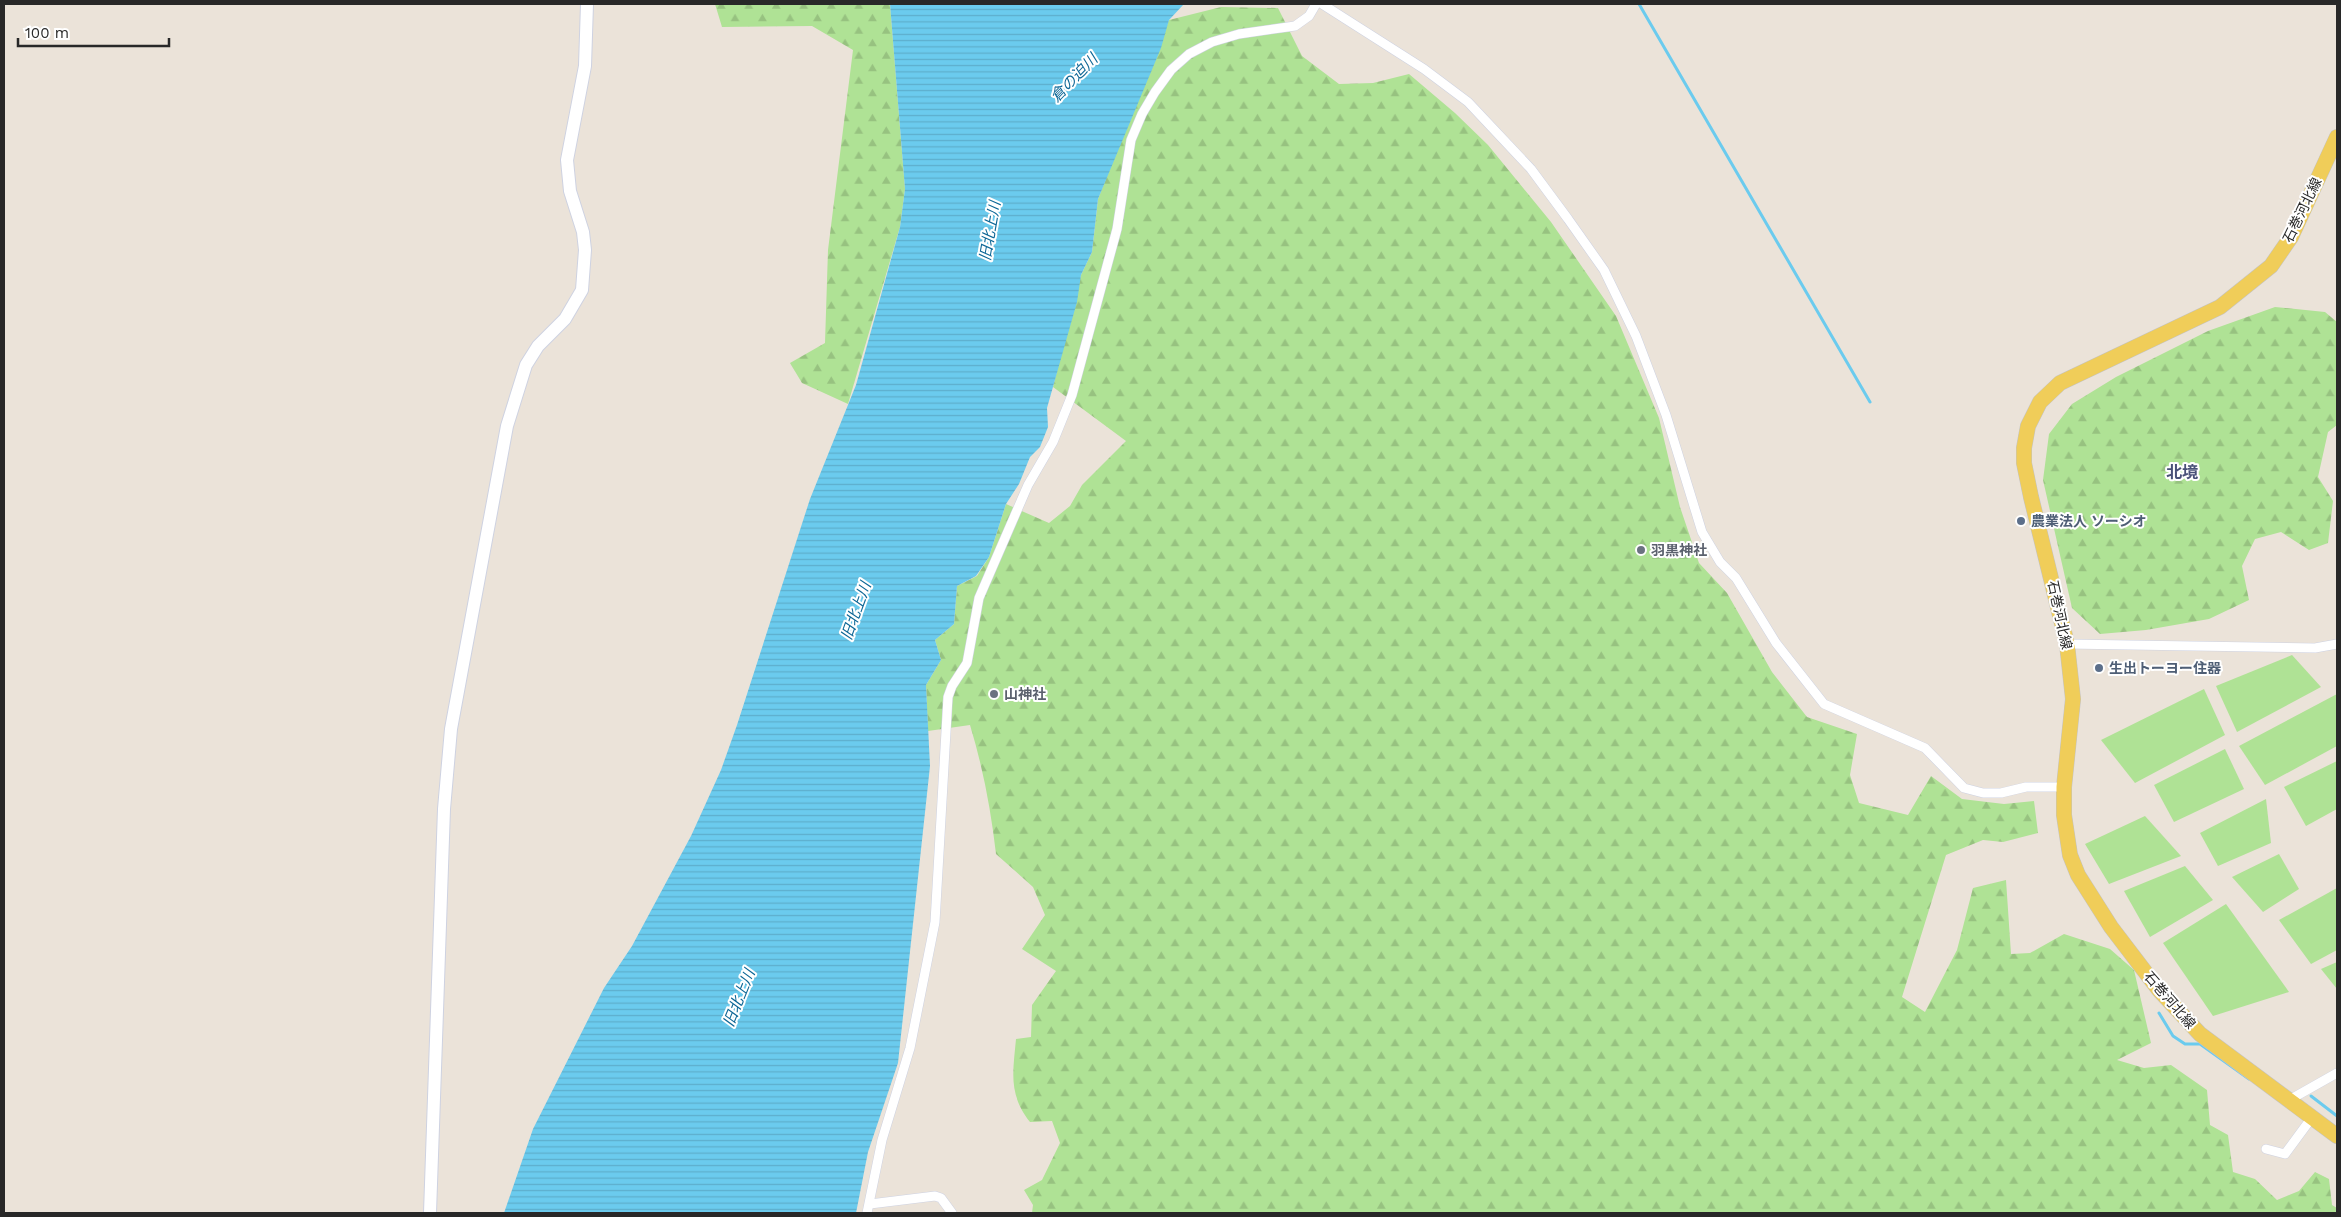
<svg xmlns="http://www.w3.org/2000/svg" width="2341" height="1217" font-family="'Work Sans','Noto Sans JP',sans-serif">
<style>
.grass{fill:#afe295}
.forest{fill:url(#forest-firs)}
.water{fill:url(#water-rules)}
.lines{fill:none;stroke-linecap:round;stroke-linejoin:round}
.stream{stroke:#6bcbee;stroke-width:3}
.street-casing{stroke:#ced2e1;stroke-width:10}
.secondary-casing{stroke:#ced2e1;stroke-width:14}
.primary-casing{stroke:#c3c3c3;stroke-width:16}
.street{stroke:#fff;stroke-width:9}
.secondary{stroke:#fff;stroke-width:12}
.primary{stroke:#f0cd59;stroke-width:15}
.service-dot{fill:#5c6f8a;stroke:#fff;stroke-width:2}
.worship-dot{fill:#6b7280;stroke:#fff;stroke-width:2}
.labels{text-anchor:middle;stroke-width:4;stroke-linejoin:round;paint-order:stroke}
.street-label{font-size:14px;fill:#282828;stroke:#fff}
.service-label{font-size:14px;font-weight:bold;fill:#4e5e75;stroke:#fff;text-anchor:start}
.worship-label{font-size:14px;font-weight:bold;fill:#5b616d;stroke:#fff;text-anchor:start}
.water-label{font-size:15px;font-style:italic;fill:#0d6796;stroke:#fff}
.quarter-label{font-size:16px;font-weight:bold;fill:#495178;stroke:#fff}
</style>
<defs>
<pattern id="forest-firs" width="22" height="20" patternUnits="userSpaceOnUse" patternTransform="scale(1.25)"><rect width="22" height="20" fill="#afe295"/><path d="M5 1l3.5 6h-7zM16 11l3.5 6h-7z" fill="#97c280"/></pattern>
<pattern id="water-rules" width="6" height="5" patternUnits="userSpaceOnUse" patternTransform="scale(1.25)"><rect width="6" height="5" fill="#6bcbee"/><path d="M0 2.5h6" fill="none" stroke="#5daecc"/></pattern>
</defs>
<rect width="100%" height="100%" fill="#ebe3d9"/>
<!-- grass -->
<g class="grass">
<polygon points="2292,655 2321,687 2237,732 2216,686"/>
<polygon points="2204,689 2225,735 2135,783 2101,740"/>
<polygon points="2337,694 2337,746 2265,785 2239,746"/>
<polygon points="2225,749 2244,789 2174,822 2154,785"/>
<polygon points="2337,761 2337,809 2306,826 2284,787"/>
<polygon points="2266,799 2271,843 2218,866 2200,833"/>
<polygon points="2145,816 2181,856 2109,884 2085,844"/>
<polygon points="2279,854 2299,889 2263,912 2232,877"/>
<polygon points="2185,866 2213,900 2150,937 2124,891"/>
<polygon points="2337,888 2337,950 2311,964 2279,920"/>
<polygon points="2226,904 2289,992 2213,1016 2163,943"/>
<polygon points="2337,962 2337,989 2321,969"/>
</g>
<!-- forest -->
<g class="forest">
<polygon points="715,4 890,4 905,189 900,227 848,404 802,383 790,363 825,343 828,250 853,50 812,26 722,27"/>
<path d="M1221 7 1278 8 1302 56 1339 84 1373 83 1409 74 1455 113 1488 145 1551 222 1616 316 1659 418 1680 507 1699 563 1727 593 1772 672 1807 717 1857 734 1850 775 1859 803 1908 815 1931 776 1962 799 2004 804 2034 801 2038 833 2003 842 1983 840 1946 855 1902 997 1925 1012 1957 950 1973 888 2006 880 2011 954 2030 953 2064 934 2110 949 2134 970 2151 1043 2117 1060 2144 1068 2171 1065 2207 1090 2210 1125 2228 1135 2233 1172 2255 1179 2277 1200 2299 1191 2315 1172 2329 1179 2332 1205 2337 1208V1213H1032L1033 1205 1024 1190 1042 1180 1060 1143 1052 1121 1030 1122C1008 1094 1013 1072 1016 1039L1031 1037 1032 1005 1056 971 1022 949 1045 915 1033 887 996 854C991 810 983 768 970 725L928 731 926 685 941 660 935 640 954 624 957 586 977 576 989 557 1006 504 1049 523 1070 506 1082 485 1126 441 1053 387 1081 275 1092 252 1098 199 1169 20Z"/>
<polygon points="2275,307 2325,312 2337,322 2337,425 2328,432 2318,477 2333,501 2328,543 2309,550 2281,532 2255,539 2242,566 2249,600 2209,619 2146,630 2100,634 2072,608 2043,480 2049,434 2072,404 2116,377 2208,331"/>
</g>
<!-- water -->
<polygon class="water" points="890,4 1184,4 1169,20 1161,48 1098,199 1092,252 1081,275 1077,302 1047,408 1048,427 1040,447 1030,457 1019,484 1006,504 989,557 976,576 957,586 954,624 935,640 941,660 926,685 930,766 898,1063 868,1152 856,1213 504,1213 533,1129 604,988 632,946 691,836 721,770 737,725 810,499 856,385 900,227 905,189"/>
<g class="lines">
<!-- stream -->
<g class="stream">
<polyline points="1639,4 1870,402"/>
<polyline points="2159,1013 2173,1036 2185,1044 2200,1044 2249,1079"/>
<polyline points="2311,1096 2337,1116"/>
</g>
<!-- street casing -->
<g class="street-casing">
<g id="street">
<polyline points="1322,4 1424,69 1468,102 1531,169 1568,219 1604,270 1636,336 1666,415 1702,532 1720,562 1736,578 1776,643 1824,704 1925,748 1964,788 1983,793 2001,793 2026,787 2064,787"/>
<polyline points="2067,644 2315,648 2337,644"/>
<polyline points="2291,1099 2337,1073"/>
<polyline points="2266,1149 2285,1154 2313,1116"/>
<polyline points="870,1204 935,1196 941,1198 952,1213"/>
<polyline points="867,1213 882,1140 910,1048 935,922 948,697 952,686 967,663 979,598 1028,485 1053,442 1072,395 1117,229 1131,140 1142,114 1155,92 1171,70 1189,54 1212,42 1239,34 1295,26 1309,16 1316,4"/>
</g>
</g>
<!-- secondary casing -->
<g class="secondary-casing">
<polyline id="secondary" points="430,1213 444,809 451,729 507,426 526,365 538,346 565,319 582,290 585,250 583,232 570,191 567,160 585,66 587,4"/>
</g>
<!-- primary casing -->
<g class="primary-casing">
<polyline id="primary" points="2337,137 2291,237 2271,266 2220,307 2060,383 2040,402 2028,426 2024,448 2024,463 2031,497 2067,644 2073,699 2064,787 2064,815 2070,855 2078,875 2111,927 2159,990 2200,1034 2337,1136"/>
</g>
<!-- street -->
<use href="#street" class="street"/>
<!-- secondary -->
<use href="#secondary" class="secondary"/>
<!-- primary -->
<use href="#primary" class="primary"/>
</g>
<!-- markers -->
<g class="service-dot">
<circle cx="2021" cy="521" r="5"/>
<circle cx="2099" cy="668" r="5"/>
</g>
<g class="worship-dot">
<circle cx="1641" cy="550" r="5"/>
<circle cx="994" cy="694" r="5"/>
</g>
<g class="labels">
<!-- street labels -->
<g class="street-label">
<text transform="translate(2302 210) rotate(-64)" y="5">石巻河北線</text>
<text transform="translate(2060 615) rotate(78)" y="5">石巻河北線</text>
<text transform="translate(2170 1000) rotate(49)" y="5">石巻河北線</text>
</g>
<!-- service labels -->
<g class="service-label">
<text x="2031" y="526">農業法人 ソーシオ</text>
<text x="2109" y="673">生出トーヨー住器</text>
</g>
<!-- worship labels -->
<g class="worship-label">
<text x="1651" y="555">羽黒神社</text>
<text x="1004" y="699">山神社</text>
</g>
<!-- water labels -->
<g class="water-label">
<text transform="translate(1074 78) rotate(-46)" y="5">倉の迫川</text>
<text transform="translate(990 231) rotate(-80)" y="5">旧北上川</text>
<text transform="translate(856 611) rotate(-70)" y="5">旧北上川</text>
<text transform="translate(739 998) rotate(-68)" y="5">旧北上川</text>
</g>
<!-- quarter labels -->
<g class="quarter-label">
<text x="2182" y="478">北境</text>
</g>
</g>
<!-- border -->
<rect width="2341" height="1217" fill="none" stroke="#282828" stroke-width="10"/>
<!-- scale -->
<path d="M18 38v8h151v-8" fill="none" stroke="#282828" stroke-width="2.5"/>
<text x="25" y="38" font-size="15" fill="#282828" stroke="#ffffff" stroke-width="4" paint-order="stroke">100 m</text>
</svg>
